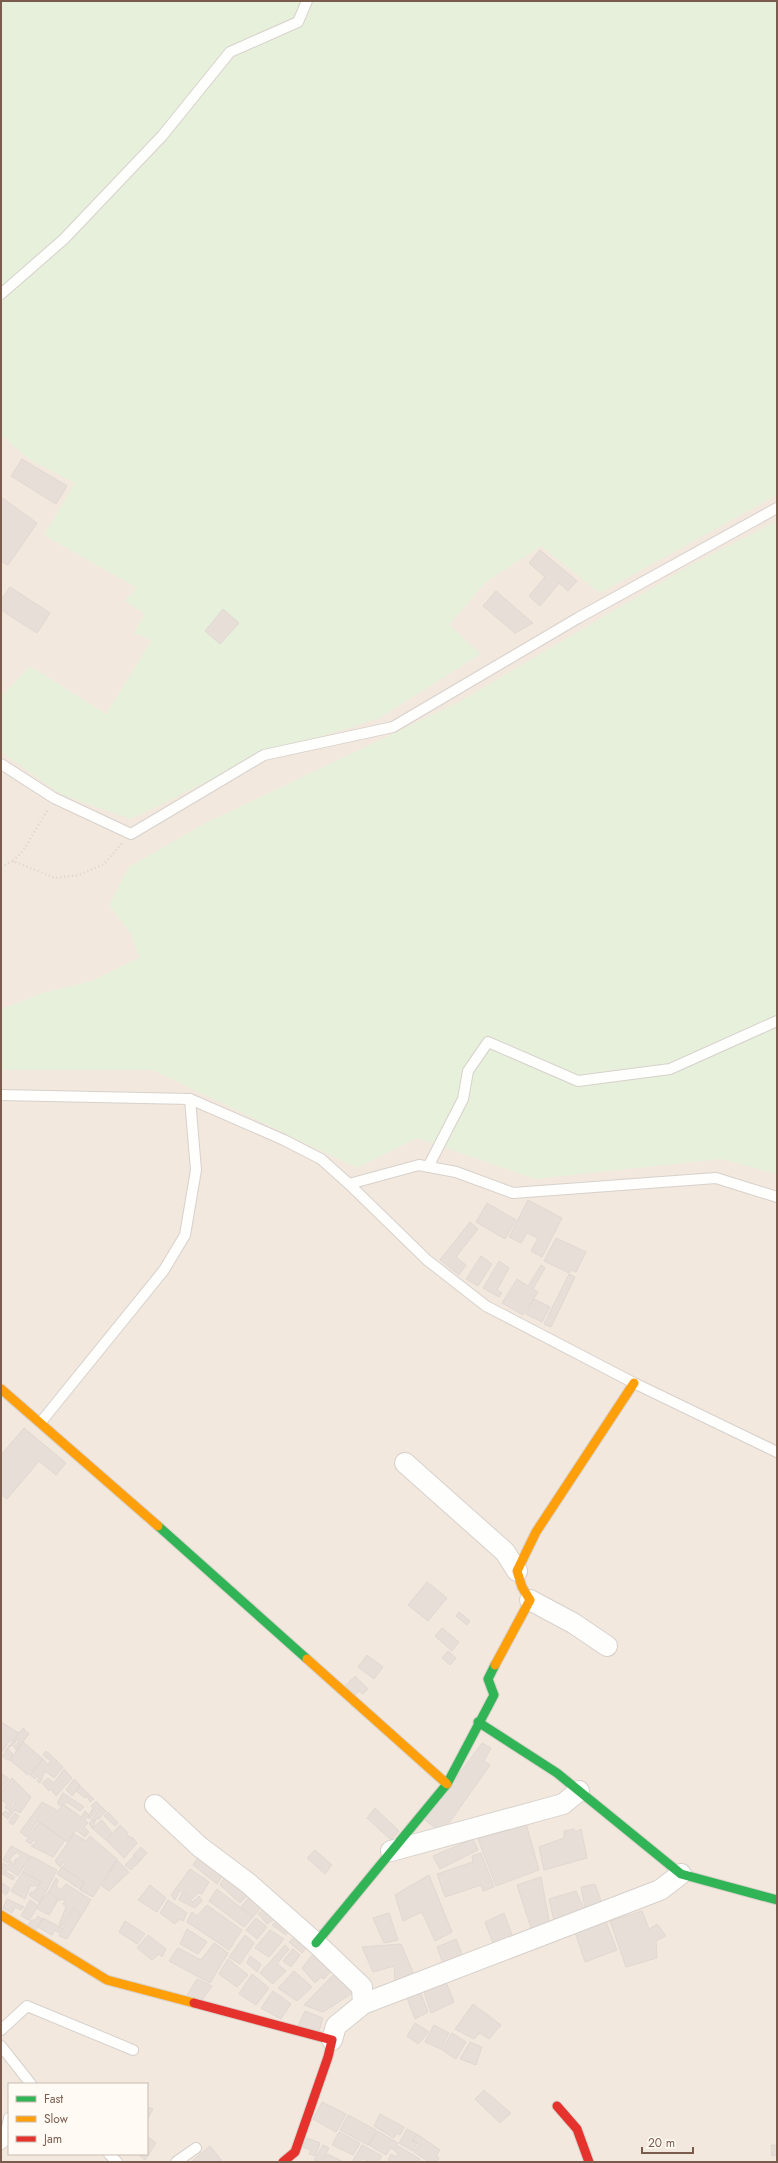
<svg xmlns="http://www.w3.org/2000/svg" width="778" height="2163" font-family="Jost,sans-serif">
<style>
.residential{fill:#f2e8de;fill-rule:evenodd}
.green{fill:#e7f0db}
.building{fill:#e6ded7;stroke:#e2d8d2}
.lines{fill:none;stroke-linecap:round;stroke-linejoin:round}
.lane-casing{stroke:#d7d1cb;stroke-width:12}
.street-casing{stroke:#d7d1cb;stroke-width:22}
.fast-casing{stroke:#d9d2cb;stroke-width:11}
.slow-casing{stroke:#d9d2cb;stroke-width:11}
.jam-casing{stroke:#d9d2cb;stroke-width:11}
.path{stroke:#dcd5d0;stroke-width:2.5;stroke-dasharray:1 3;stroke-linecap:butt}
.lane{stroke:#fefefd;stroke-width:10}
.street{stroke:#fefefd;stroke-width:20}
.fast{stroke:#30b455;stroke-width:9}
.slow{stroke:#ff9f0a;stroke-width:9}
.jam{stroke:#e5322d;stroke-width:9}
</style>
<rect width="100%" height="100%" fill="#f9f5f0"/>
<!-- residential -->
<path class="residential" d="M1 1H777V2162H1ZM9 2084H147V2154H9Z"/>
<!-- green -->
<g class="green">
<polygon points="1,1 777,1 777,495 600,593 541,546 486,582 449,625 481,654 378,719 261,755 131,819 62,795 1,752 1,697 30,666 106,714 152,640 134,633 145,614 125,601 137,588 44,535 75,483 29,459 1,435"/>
<polygon points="777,521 777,1174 721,1159 535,1179 417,1138 357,1168 153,1070 1,1070 1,1009 43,993 92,981 139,958 132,935 109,905 129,867 202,825 459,702 691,565"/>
</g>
<!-- building -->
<g class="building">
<polygon points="22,459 67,486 56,504 11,476"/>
<polygon points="1,497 37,523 8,565 1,561"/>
<polygon points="540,550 577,581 568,591 559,583 540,606 529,596 545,577 529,563"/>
<polygon points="10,587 50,613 37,633 1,610 1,600"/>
<polygon points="496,591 533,623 515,633 483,606"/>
<polygon points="223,609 239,623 220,644 205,631"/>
<polygon points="528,1200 562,1218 542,1257 531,1251 538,1238 527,1233 521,1243 509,1237"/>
<polygon points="487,1203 516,1220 505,1239 476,1222"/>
<polygon points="470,1222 478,1229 456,1257 466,1265 459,1275 440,1260"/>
<polygon points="556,1238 586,1252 576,1272 571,1270 569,1273 544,1261"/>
<polygon points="481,1256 492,1264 478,1286 466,1279"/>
<polygon points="499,1261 509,1268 497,1290 502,1293 499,1297 483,1288"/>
<polygon points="541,1265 545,1268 533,1289 538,1292 523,1315 502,1303 517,1279 528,1286"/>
<polygon points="569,1274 575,1277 551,1327 544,1324"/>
<polygon points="534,1299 550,1307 542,1322 526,1314"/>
<polygon points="24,1428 66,1463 56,1475 39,1461 7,1499 1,1494 1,1455"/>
<polygon points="427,1582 447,1598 428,1621 408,1605"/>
<polygon points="459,1612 470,1621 467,1625 456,1616"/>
<polygon points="442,1628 459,1642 452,1651 435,1636"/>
<polygon points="448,1651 456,1658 450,1665 442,1658"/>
<polygon points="367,1655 383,1667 374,1679 358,1667"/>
<polygon points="355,1676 368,1689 363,1694 359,1691 355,1695 345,1686"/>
<polygon points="1,1722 19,1733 13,1742 10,1740 2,1752"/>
<polygon points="23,1728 29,1734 22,1743 16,1750 14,1747 19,1741 17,1739 13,1746 12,1745 5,1751"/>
<polygon points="23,1742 43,1759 33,1772 32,1770 28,1775 10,1760"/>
<polygon points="482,1743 491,1748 484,1761 490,1765 442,1833 425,1820"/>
<polygon points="8,1749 13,1754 10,1760 7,1760 2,1756"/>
<polygon points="46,1751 52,1756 49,1760 43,1755"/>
<polygon points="53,1757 63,1767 54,1778 45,1771 40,1783 37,1781 39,1778 37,1776 35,1779 30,1775 43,1759 48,1765"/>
<polygon points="64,1769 72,1778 56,1796 51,1789 49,1791 42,1783 48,1778 54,1783"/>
<polygon points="1,1773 9,1779 1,1788"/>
<polygon points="12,1778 31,1797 20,1813 15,1810 8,1819 2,1814 6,1811 8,1814 15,1803 13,1801 9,1810 5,1808 7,1804 1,1800 1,1791"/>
<polygon points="74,1779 80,1785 72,1796 66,1790"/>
<polygon points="80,1786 94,1799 90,1802 87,1796 85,1798 76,1791"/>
<polygon points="63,1793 84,1807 80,1811 67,1802 61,1806 57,1803"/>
<polygon points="96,1801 100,1805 90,1819 88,1817 93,1808 91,1806"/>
<polygon points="42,1802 58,1811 63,1804 81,1817 85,1811 89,1815 85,1820 88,1823 84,1827 89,1832 85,1837 76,1830 67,1842 37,1821 27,1837 20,1832"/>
<polygon points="101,1806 106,1811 99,1819 96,1819 92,1828 89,1824"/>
<polygon points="375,1808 399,1831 391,1840 367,1818"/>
<polygon points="108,1812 118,1823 115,1826 104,1816"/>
<polygon points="15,1813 19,1816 13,1825 9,1822"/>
<polygon points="102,1820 112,1833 106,1840 92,1828"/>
<polygon points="525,1820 539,1870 496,1886 478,1839"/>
<polygon points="39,1822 65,1840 53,1857 31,1846 37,1842 33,1840 31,1844 26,1841"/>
<polygon points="120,1825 128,1833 126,1835 133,1838 137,1843 124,1858 106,1840"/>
<polygon points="574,1829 575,1832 581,1829 587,1858 544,1870 539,1847 564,1838 564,1831"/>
<polygon points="74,1834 86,1841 90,1836 117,1859 93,1897 80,1890 85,1883 62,1867 65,1864 63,1862 60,1867 55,1861"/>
<polygon points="473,1839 478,1850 440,1869 433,1856"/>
<polygon points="11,1846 30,1856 18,1876 8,1869 6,1872 15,1877 13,1880 1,1873 3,1863 8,1866 11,1861 14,1865 15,1860 21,1856 17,1852 12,1856 8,1863 3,1860"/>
<polygon points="141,1847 147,1853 140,1861 133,1855"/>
<polygon points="315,1850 332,1865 325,1874 307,1858"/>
<polygon points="201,1852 226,1871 217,1884 193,1865"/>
<polygon points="481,1853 494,1887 483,1891 481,1885 445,1897 437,1874 473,1862 472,1856"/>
<polygon points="31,1856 57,1870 40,1903 29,1895 31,1892 34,1892 41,1882 23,1872"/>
<polygon points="134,1856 140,1861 131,1870 125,1865"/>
<polygon points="117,1860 129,1872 109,1891 102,1886"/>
<polygon points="62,1867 84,1882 80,1889 57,1874"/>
<polygon points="190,1869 209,1882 202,1894 198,1893 192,1899 180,1890 175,1900 171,1895"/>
<polygon points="23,1872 41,1882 38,1886 30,1886 25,1899 11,1891"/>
<polygon points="227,1874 249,1893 240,1903 220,1885"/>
<polygon points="429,1875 452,1932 435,1941 422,1912 403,1921 395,1895"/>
<polygon points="541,1877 550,1926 532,1931 517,1885"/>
<polygon points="56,1878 58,1880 56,1886 61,1890 66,1884 91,1900 81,1916 73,1907 62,1927 59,1925 66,1907 63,1904 65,1901 61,1899 59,1901 49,1891"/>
<polygon points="2,1883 10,1888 6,1895 1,1891"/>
<polygon points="595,1884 604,1909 586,1913 581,1887"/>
<polygon points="150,1885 166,1898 157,1912 138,1900"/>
<polygon points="217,1889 253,1917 244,1927 209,1901"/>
<polygon points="49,1891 58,1900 49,1915 36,1908"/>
<polygon points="576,1891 586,1913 555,1925 549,1899"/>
<polygon points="182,1893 193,1902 199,1896 202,1901 195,1908 179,1900"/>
<polygon points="250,1896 262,1906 253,1917 241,1907"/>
<polygon points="7,1899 24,1907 21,1910 15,1907 12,1913 3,1908"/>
<polygon points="30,1900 38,1906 29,1920 21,1916"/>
<polygon points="168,1900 187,1913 183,1921 180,1919 175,1924 160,1913"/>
<polygon points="207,1905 242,1930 229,1950 187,1922 192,1912 197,1916"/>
<polygon points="266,1906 278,1917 267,1924 258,1914"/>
<polygon points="74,1908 81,1916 67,1939 59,1936 60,1933 55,1930 52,1935 38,1927 43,1918 63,1929"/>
<polygon points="642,1911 649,1929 657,1924 666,1936 656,1941 657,1958 626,1967 610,1921"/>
<polygon points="389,1913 398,1940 384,1943 373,1918"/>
<polygon points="504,1913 514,1940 495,1949 485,1922"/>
<polygon points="38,1916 42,1919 36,1930 28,1925 31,1920 35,1920"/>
<polygon points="256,1918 267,1927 257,1939 246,1930"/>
<polygon points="280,1918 291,1927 286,1935 272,1925"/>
<polygon points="125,1921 145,1934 137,1944 119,1932"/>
<polygon points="606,1922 617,1950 585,1962 575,1932"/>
<polygon points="187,1929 207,1942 198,1954 180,1944"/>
<polygon points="270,1930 284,1939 269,1957 255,1948"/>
<polygon points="148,1935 166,1949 162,1957 159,1954 152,1960 137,1948"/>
<polygon points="245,1935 254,1943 240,1964 229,1957"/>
<polygon points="294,1937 307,1947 302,1953 289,1942"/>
<polygon points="456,1939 464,1959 444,1966 437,1947"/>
<polygon points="214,1943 228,1953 210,1983 169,1961 178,1948 201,1960"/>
<polygon points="401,1944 416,1979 395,1982 394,1966 373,1972 362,1947"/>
<polygon points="285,1945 289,1949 277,1964 286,1971 273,1984 260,1973"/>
<polygon points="293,1949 300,1955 291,1967 283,1961"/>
<polygon points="314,1953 332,1970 324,1979 321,1977 315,1983 302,1968"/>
<polygon points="250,1956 261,1964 257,1972 247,1963"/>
<polygon points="228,1959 248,1975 237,1987 219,1974"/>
<polygon points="294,1971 312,1987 297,2001 278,1988"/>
<polygon points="337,1971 359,1989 323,2012 304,2005"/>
<polygon points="252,1974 269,1988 256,2005 239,1994"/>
<polygon points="197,1979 212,1986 200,2003 186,1997"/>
<polygon points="446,1982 454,2002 431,2013 424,1992"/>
<polygon points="273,1991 291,2004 281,2019 261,2008"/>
<polygon points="420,1991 428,2012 415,2019 407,1998"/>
<polygon points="473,2004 501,2025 489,2039 480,2033 474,2039 455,2029"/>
<polygon points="305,2011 323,2018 319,2031 298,2026"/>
<polygon points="415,2023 429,2032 418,2044 407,2036"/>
<polygon points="434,2025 449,2033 441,2049 425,2042"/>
<polygon points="452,2033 466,2042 456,2059 442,2050"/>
<polygon points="470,2042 482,2047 476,2065 460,2059"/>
<polygon points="484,2090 511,2113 500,2123 475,2099"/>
<polygon points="322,2102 346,2114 336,2132 313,2119"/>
<polygon points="147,2107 153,2109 147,2120"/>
<polygon points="380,2114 404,2127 400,2135 397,2133 394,2138 374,2126"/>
<polygon points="348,2115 376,2130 368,2145 340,2130"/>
<polygon points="407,2129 416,2134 412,2141 417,2143 413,2151 399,2143"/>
<polygon points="377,2131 398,2143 394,2150 390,2148 386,2155 369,2145"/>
<polygon points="339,2132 360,2143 353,2155 332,2145"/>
<polygon points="417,2134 440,2150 436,2156 439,2158 437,2162 429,2162 414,2152 419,2144 413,2140"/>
<polygon points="147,2136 156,2143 145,2160 138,2154 147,2154"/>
<polygon points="307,2138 320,2143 315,2156 309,2154 311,2150 303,2147"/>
<polygon points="323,2145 329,2148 321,2162 318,2162 314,2160"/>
<polygon points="362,2145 382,2156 378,2162 369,2162 362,2158 360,2162 352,2162"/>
<polygon points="771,2145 777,2145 777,2155 772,2156"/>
<polygon points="210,2146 223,2162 191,2162"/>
<polygon points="398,2146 420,2159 419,2162 392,2162 388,2160 391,2154 396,2157 398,2154 395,2151"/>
<polygon points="327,2154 344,2162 323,2162"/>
</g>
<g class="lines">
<!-- lane casing -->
<g class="lane-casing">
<g id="lane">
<polyline points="1,294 64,239 162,136 230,52 298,22 307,1"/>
<polyline points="1,764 54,798 131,834 264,755 393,727 578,618 777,508"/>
<polyline points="1,1095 190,1099 284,1140 321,1159 349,1184 427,1260 486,1306 634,1383 777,1452"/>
<polyline points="428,1167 463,1099 468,1071 488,1042 578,1081 670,1069 777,1021"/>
<polyline points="349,1184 419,1165 456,1172 513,1193 716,1178 777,1197"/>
<polyline points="41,1422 164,1270 185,1235 196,1170 190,1099"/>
<polyline points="1,2030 27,2006 133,2050"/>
<polyline points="1,2046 31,2084"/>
<polyline points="1,2144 4,2142 9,2118"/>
<polyline points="109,2154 117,2162"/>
<polyline points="176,2162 196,2148"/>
</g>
</g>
<!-- street casing -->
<g class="street-casing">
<g id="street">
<polyline points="405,1463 505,1552 517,1571"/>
<polyline points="530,1600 573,1623 607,1646"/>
<polyline points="155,1805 200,1847 248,1883 316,1943 362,1987 363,2004"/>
<polyline points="391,1851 563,1804 579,1791"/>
<polyline points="332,2040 336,2026 363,2004 660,1890 681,1874"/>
</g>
</g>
<!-- fast casing -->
<g class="fast-casing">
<g id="fast">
<polyline points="158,1526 307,1659"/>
<polyline points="478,1722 557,1773 681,1874 777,1900"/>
<polyline points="316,1943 447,1784 494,1695 488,1679 495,1665"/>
</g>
</g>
<!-- slow casing -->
<g class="slow-casing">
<g id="slow">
<polyline points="1,1389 158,1526"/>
<polyline points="307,1659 447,1784"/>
<polyline points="495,1665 530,1600 522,1587 517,1571 536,1532 634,1383"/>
<polyline points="1,1915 107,1980 194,2003"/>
</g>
</g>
<!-- jam casing -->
<g class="jam-casing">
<g id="jam">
<polyline points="194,2003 332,2040 328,2057 295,2152 283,2162"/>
<polyline points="557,2106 577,2129 589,2162"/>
</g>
</g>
<!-- path -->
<g class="path">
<polyline points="13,861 23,851 48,809"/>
<polyline points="1,867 13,861 55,878 79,875 104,864 122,843"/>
</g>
<!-- lane -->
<use href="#lane" class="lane"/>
<!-- street -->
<use href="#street" class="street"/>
<!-- fast -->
<use href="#fast" class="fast"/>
<!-- slow -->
<use href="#slow" class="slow"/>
<!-- jam -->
<use href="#jam" class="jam"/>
</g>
<!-- border -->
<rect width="778" height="2163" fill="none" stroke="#7a5c4d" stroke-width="4"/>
<!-- legend -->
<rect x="8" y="2083" width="140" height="72" fill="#fffaf3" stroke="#cabbb1"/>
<rect x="16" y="2096" width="20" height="6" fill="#30b455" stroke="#cabbb1"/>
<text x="44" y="2103" font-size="12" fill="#7a5c4d">Fast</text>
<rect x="16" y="2116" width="20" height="6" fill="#ff9f0a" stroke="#cabbb1"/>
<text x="44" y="2123" font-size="12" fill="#7a5c4d">Slow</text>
<rect x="16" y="2136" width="20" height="6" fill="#e5322d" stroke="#cabbb1"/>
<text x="44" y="2143" font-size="12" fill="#7a5c4d">Jam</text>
<!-- scale -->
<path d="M642 2147v6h51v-6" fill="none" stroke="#7a5c4d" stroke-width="2"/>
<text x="648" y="2147" font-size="12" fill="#7a5c4d" stroke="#fffaf3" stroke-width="3" paint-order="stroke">20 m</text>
</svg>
